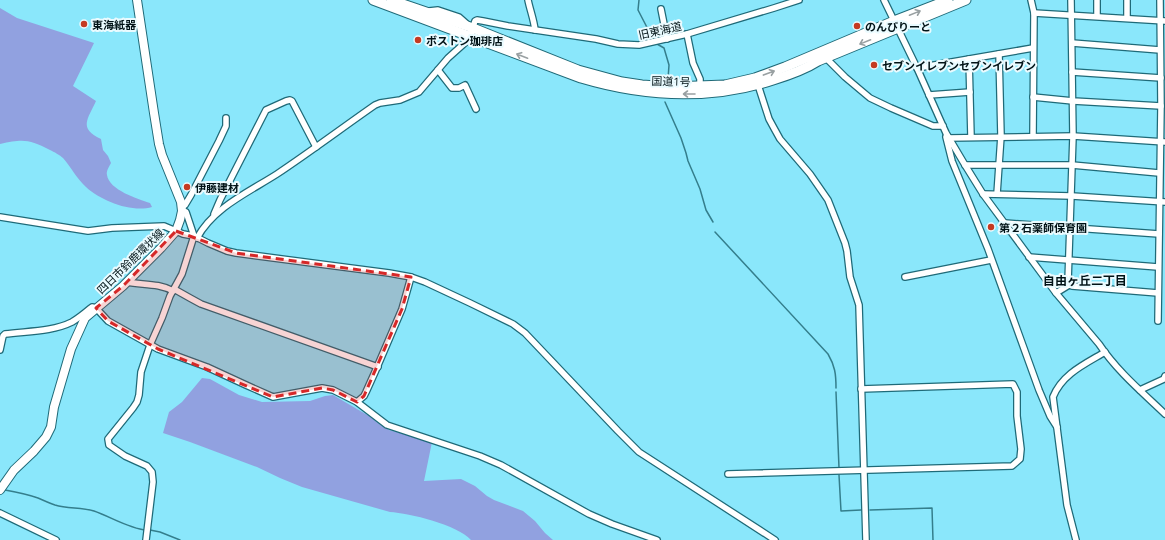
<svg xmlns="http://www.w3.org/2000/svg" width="1165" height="540" viewBox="0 0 1165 540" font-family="'Open Sans','Noto Sans JP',sans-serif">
<rect width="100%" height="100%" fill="#8ae7fb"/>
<!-- green -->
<g fill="#91a1e0">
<path d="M0 8 17 18 94 43 73 86 96 101C88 119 78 128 101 139L103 150 108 156 111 163C109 167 106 171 107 175 109 190 138 199 150 203L152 207C132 213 101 201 86 187 77 179 71 167 63 158 60 155 54 152 50 150 29 139 23 139 0 144Z"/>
<path d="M202 378 210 379 239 395 262 402 310 401 325 396 333 395 369 416 382 426 389 430 432 442 424 481 461 479 475 486 487 496 494 500 523 511 535 521 545 533 553 540H471C458 525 409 513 390 512L302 487 280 478 257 467 190 442 163 433 169 412 182 402Z"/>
</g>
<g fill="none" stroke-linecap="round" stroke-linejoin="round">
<!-- stream -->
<g stroke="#347e8c" stroke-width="1.5">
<polyline points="639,0 638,10 653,39"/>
<polyline points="657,44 664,48 669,65 668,79"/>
<polyline points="665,102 681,138 686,153 688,161 700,189 706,210 713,222"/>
<path d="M715 232 828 354C835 366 836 374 836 388"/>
<polyline points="836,392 839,468"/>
<polyline points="839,475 841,511 861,510"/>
<path d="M5 490C16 492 27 494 38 498 43 500 49 503 55 505 68 509 81 507 94 511 109 516 130 529 146 530"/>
<polyline points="870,510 932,508 933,540"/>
<polyline points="150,530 160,532 180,540"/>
</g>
<!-- minor casing -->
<g stroke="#1f6a78" stroke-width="8">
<g id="minor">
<path d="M528 0C530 10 534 20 535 30"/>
<path d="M884 0 917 68 946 133 965 165 983 194 1056 293 1099 344C1117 371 1142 392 1165 414"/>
<polyline points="1031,0 1034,13 1033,136"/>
<polyline points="1071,0 1073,136 1068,282 1069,285 1072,286 1158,293"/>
<polyline points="1097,0 1097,16"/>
<polyline points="1127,0 1127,18"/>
<polyline points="661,9 667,39"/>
<polyline points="429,11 438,10 459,17 468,25"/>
<polyline points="1034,13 1165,21"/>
<polyline points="687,34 693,63 700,79 700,86"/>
<polyline points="1072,43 1160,50"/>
<polyline points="825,57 845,77 870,98 891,108 933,126 943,126"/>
<polyline points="969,59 971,137"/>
<polyline points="917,68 1033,48"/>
<polyline points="438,70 452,88 459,88 465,85 476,109"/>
<polyline points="1072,72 1161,78"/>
<polyline points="758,85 769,119 775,130 780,139 810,174 828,200 845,243 847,251 850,277 859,305 866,540"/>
<polyline points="929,95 970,92"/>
<polyline points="1033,97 1073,101 1161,106"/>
<polyline points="946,137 952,161 988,249 1039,390 1050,416 1057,427"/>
<polyline points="948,138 1073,136 1165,142"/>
<polyline points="965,165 1072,165 1159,173"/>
<polyline points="983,194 1072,196 1165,202"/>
<polyline points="997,194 1001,136 999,54"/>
<polyline points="182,207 185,205 191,195 219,141 226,126 226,118"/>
<polyline points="214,214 220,200 266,110 286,101 290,100 292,101 316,147"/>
<polyline points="0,217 88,231 112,228 164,226 183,234 194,236 208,243 227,251 236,253 389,273 411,277 425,282 470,303 513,324 525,333 618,431 639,452 775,540"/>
<polyline points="1005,223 1159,234"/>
<path d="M197 238C214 207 249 192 277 174 310 152 342 128 375 105L380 103 400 100 419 92 448 58 467 41 470 36 475 21 477 20 483 21 508 26 596 39 618 44 639 45 687 34 774 8 799 0"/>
<polyline points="1029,257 1158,267"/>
<polyline points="905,277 991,260"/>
<path d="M127 282C142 285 159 283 173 291"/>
<polyline points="174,289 190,298 201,304 378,367"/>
<polyline points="1056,293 1069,285"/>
<polyline points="1158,321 1161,106 1160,0"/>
<path d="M0 350 3 336 5 334C27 331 52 332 72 322 79 318 86 312 92 307L96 308 108 321 158 349 207 367 246 385 273 397 322 388 333 390 357 402 387 425 480 456 501 465 589 514 612 524 657 540"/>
<polyline points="1140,390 1164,379 1165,376"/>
<polyline points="357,402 364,396 366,392 375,372 402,309 411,277"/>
<polyline points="728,474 1012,466 1020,459 1021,449 1017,416 1017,392 1013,384 861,389"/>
<polyline points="0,513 56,540"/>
<polyline points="146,540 153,482 152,472 147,466 125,456 109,445 108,439 133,408 137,402 139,395 141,372 150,345 162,318 170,296 182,274 194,236 186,212 182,211"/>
<path d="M1076 540 1067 505 1053 397C1062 374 1085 364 1105 352"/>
</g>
</g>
<!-- primary casing -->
<g stroke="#1f6a78" stroke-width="10">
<polyline id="primary" points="0,490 14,470 34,451 46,437 51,427 54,407 71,349 85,318 123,286 161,248 176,231 180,220 182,211 181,202 162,155 159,144 154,113 137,0"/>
</g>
<!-- trunk casing -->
<g stroke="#1f6a78" stroke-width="11">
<g id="trunk">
<path d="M373 0 581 78C645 97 708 101 773 80 789 75 804 70 818 61L966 0"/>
<polyline points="391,0 473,28 578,70 622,82 642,85 671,87 725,85 755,78 785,67 894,21 948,0"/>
</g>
</g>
<!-- minor -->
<use href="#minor" stroke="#fff" stroke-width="5.5"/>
<!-- primary -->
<use href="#primary" stroke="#fff" stroke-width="8"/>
<!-- trunk -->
<use href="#trunk" stroke="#fff" stroke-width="9"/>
</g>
<!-- one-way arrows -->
<defs><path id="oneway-shaft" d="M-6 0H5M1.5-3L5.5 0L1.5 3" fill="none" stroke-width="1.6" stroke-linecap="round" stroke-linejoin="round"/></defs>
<g stroke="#99a0a2">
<use href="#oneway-shaft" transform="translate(915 13) rotate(-22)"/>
<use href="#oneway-shaft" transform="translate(865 42) rotate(158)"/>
<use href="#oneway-shaft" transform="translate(522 56) rotate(-159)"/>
<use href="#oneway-shaft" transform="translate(769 73) rotate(-20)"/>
<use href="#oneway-shaft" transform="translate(689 94) rotate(180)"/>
</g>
<!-- marked area -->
<path fill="#d62828" fill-opacity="0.2" stroke="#d62828" stroke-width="3" stroke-dasharray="8 5" stroke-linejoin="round" d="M176 231 236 253 411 277 402 309 364 396 357 402 333 390 322 388 273 397 158 349 108 321 96 308 123 286Z"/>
<!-- markers -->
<g fill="#c53a21" stroke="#eafbff" stroke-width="1.5">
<circle cx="84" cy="24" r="4"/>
<circle cx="857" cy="26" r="4"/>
<circle cx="418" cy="40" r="4"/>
<circle cx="874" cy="65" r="4"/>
<circle cx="187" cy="187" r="4"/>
<circle cx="991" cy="227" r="4"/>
</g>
<g text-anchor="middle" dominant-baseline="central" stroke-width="4" stroke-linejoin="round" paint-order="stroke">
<!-- poi labels -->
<g font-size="11" font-weight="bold" fill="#011216" stroke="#eafbff" text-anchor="start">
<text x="92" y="24">東海紙器</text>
<text x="865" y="26">のんびりーと</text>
<text x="426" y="40">ボストン珈琲店</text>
<text x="882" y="65">セブンイレブンセブンイレブン</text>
<text x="195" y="187">伊藤建材</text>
<text x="999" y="227">第２石薬師保育園</text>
</g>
<!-- street labels -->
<g font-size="11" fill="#011216" stroke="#eafbff">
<text transform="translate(660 30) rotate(-13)">旧東海道</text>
<text transform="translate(671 81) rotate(2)">国道1号</text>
<text transform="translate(130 261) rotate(-44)">四日市鈴鹿環状線</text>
</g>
<!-- neighbourhood labels -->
<g font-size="12" font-weight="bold" fill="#011216" stroke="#eafbff">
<text x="1085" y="280">自由ヶ丘二丁目</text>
</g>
</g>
</svg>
